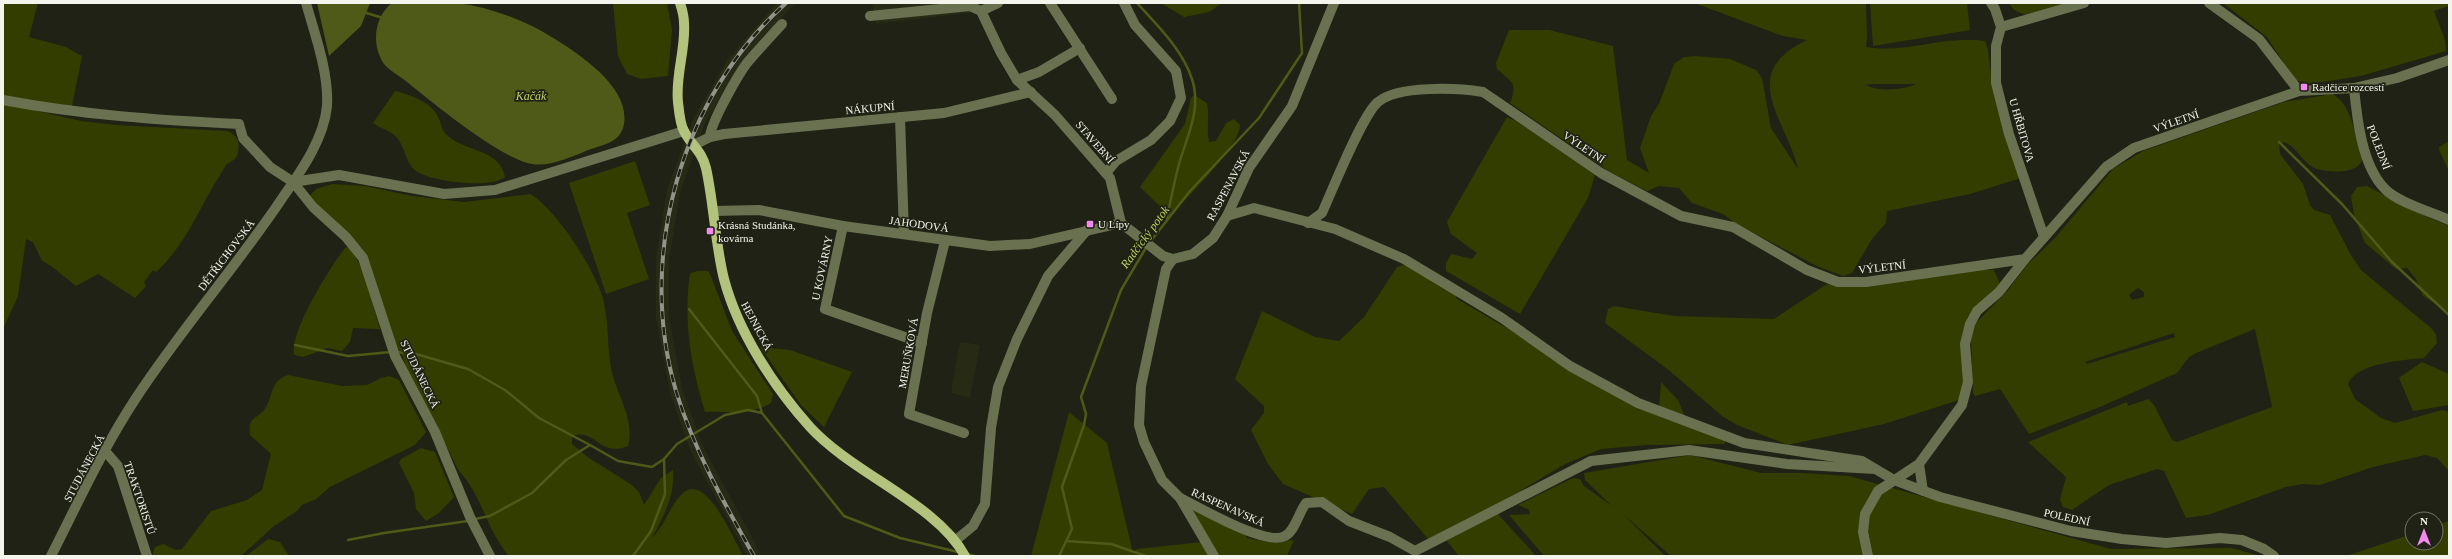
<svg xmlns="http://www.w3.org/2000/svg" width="2452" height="559" viewBox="0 0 2452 559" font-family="'Times New Roman',serif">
<rect width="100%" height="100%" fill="#1f2214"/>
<!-- built -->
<g fill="#272b16">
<polygon points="777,3 796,3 763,36 739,67 705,123 680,193 669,259 669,317 682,388 702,444 762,556 747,556 690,450 670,392 656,318 656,258 667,189 694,117 728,59"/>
<polygon points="872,3 972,3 975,12 876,24"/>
<polygon points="961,342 980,345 970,398 951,393 959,346"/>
</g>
<!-- green -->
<g fill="#343d00" fill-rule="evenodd">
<polygon points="3,3 38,3 29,37 66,47 82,56 71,111 3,96"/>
<polygon points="613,3 667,3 672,30 668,76 641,79 627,74 618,56"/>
<polygon points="1161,3 1222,3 1209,12 1184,17"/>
<path d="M1688 3H1866L1867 38 1866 47C1905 54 1945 35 1985 41L1988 50 1992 84 2021 178 1970 194 1887 211 1886 223 1872 239 1852 273 1843 276 1819 267 1738 225 1723 214 1692 203 1679 188 1659 186 1647 191 1610 172 1510 103C1518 81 1512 83 1497 69L1496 63 1509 30H1549L1613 46 1627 160 1649 173 1640 148 1651 116 1659 104 1674 64 1684 57 1696 56 1730 59 1756 70 1762 78 1771 128 1798 169C1786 118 1736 74 1807 40L1783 36 1697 4ZM1873 84H1916C1903 90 1879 92 1866 85Z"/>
<polygon points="1870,3 1967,3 1970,30 1873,46"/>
<polygon points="2009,3 2074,3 2025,15 2014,10"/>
<polygon points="2223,3 2449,3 2449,6 2434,11 2445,40 2446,51 2361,76 2309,84 2295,80 2267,37"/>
<path d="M395 91C408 94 431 102 437 115 442 123 440 130 448 136 466 152 500 149 505 177 490 189 432 182 416 171 406 164 405 148 398 139 392 131 381 129 373 123Z"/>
<path d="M2332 94C2352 103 2356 139 2362 159 2359 175 2327 173 2314 168 2302 162 2296 145 2283 142L2279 144 2280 154 2303 184 2310 205 2314 210 2330 215 2351 255 2361 270 2431 328 2436 334 2437 343 2424 358C2404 360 2356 363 2348 384L2355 399 2381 418 2395 423 2442 410 2449 412V471L2437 458 2425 455 2373 467 2320 485 2303 484 2286 487 2208 515 2186 518 2164 471 2157 469 2109 485 2072 510 2063 507 2060 500 2066 477 2028 442 2127 402 2128 406 2148 399 2154 405 2172 440 2177 442 2272 407 2255 329 2196 353 2189 357 2177 373 2100 407 2029 434 2000 389 1975 396 1973 393 1971 338 1975 324 2008 290 2028 264 2055 238 2113 169 2143 151 2284 102ZM2138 288 2144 292V297L2132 300 2129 295ZM2174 333 2175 337 2087 364 2085 362Z"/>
<path d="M1194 95 1207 103C1210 118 1206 129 1209 142L1216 141 1226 123 1234 119 1240 125C1239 148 1186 198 1170 216L1140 187 1185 124 1191 98Z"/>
<path d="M3 103 81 121 117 125 227 131C237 135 240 141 238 152 237 160 231 161 226 165 224 168 222 172 220 175 199 208 186 245 156 272L153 270 144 282 146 286 135 298 98 274 76 286 51 266 42 261 33 242 26 239 18 296 3 329Z"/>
<polygon points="1507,117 1516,121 1595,175 1588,198 1520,314 1446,271 1446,263 1451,254 1472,259 1477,253 1451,234 1447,222"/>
<polygon points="2449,141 2449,171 2439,150 2439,147"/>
<polygon points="635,161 650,205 627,213 649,279 606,294 569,183"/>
<path d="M332 184 365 186 412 196 464 202 530 194C555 207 599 275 604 303 609 326 607 350 612 373 618 396 635 421 628 446 599 458 596 428 572 436V444L589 458 632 485 639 492 644 505 661 478 673 470C675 495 664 516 652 538 666 524 671 503 683 493 706 472 734 540 743 556H509C487 531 482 495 459 471L406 368 403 357 393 342 363 249 330 220 310 196 316 189Z"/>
<polygon points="2367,186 2414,211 2449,226 2449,312 2423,296 2416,279 2407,268 2396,269 2365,243 2354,215 2351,196 2357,187"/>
<path d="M346 247 351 248 364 273 380 329 353 328 350 342 342 351 328 348 303 357 294 355C289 333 331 265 346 247Z"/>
<polygon points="1404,265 1436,272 1447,279 1457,299 1505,327 1535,340 1582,369 1659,409 1661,382 1678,400 1685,417 1727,439 1724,444 1646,445 1601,449 1565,464 1503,501 1428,539 1384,487 1369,489 1352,514 1283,484 1268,464 1251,430 1264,413 1264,406 1235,379 1262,311 1315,337 1339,341 1364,317 1397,267"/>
<polygon points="1979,270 1994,270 2000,284 1968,317 1963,332 1964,382 1959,400 1884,424 1788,445 1737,425 1722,416 1670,371 1605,323 1608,309 1614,306 1674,316 1774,319 1827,284 1877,285"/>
<path d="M698 271H708L710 274 732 331 773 394 771 403C749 416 729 411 705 412 691 366 683 321 690 273Z"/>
<polygon points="760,347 790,350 852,372 824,427 801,405"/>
<polygon points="2422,362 2449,374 2449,405 2413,411 2399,378"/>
<path d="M288 375 342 386 367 385 381 378 389 376 399 380 426 432 415 445 330 487 316 499 302 505 297 511 274 526 241 556H152L155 547 163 544 176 550 182 549 211 511 247 500 262 490 271 454 250 435C248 416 255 421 264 410 274 397 269 381 288 375Z"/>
<polygon points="1069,412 1107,443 1133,553 1137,549 1202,542 1210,556 1031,556"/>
<polygon points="421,448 435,452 454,497 439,513 426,521 416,509 414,493 399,463 401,459"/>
<polygon points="1690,455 1761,473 1801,473 1849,476 2111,549 2232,548 2260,556 1671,556 1624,515 1665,556 1544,556 1509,515 1530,514 1528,509 1518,505 1573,478 1580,479 1584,486 1612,506 1585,480 1584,473"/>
<polygon points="1197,509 1245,533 1247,538 1268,542 1294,540 1287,556 1215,556 1193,512"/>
<polygon points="1497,513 1536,556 1459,556 1446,540"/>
<polygon points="2449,521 2449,556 2346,556 2412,534 2412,543 2436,543 2436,525"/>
<polygon points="268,539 280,542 289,556 246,556"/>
</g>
<!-- water -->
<g fill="#4f5a18">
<polygon points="317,3 370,3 361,26 329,56"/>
<path d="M392 3C413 3 436 1 457 3 490 7 527 21 555 39 582 56 630 88 624 124 623 130 620 136 614 140 607 145 596 147 588 150 572 157 549 167 532 164 501 159 433 103 407 82 400 76 390 71 384 64 371 45 374 17 392 3Z"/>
</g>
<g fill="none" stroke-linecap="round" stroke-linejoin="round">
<!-- stream -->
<g stroke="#4f5a18" stroke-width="2.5">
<path d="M1137 3C1157 25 1182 49 1192 79 1202 109 1187 136 1179 164 1174 182 1171 200 1167 218"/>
<polyline points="363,12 383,18"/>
<polyline points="2279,142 2342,204 2392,262 2449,315"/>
<polyline points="1150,242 1190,191 1259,118 1302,53 1299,3"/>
<polyline points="689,309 757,396 762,413 844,516 900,538 958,552"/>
<polyline points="295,345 348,356 391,352"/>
<polyline points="396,352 416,354 468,369 505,390 539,418 590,445"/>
<polyline points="475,519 490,516 532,493 566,460 590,445 618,461 652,467 664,459 677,444 725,415 748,410 762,413"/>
<polyline points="348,540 384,533 468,521"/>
<polyline points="1066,541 1111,544 1146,556"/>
<polyline points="967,554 975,556"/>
<polyline points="633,556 651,531 665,494 664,459"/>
<polyline points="1059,556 1072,529 1062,487 1084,425 1086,414 1081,397 1121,290 1147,246"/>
</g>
<!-- minor -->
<g stroke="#697150" stroke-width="10">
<polyline points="1050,3 1112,99"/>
<polyline points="1991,3 1995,9 2001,27"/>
<polyline points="2209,3 2259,39 2299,91"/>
<polyline points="981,11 998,3"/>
<polyline points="870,16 970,6 981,11 1001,53 1017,80 1055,115 1110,178 1121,223 1163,256 1173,259"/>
<polyline points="1017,80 1039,72 1080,48"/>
<path d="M2354 88C2357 119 2362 166 2385 189 2397 202 2432 212 2449 220"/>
<path d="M3 100C83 115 157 120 239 124L243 138 270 167 293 182 313 207 346 237 363 258 395 356 435 432 470 517 490 556"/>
<polyline points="900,117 904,234"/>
<path d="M710 137C710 124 738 75 747 63 758 50 770 37 782 24"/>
<polyline points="696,144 710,137 724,134 944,113 1031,92"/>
<polyline points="1106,173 1116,161 1151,140 1170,121 1181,98 1176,71 1135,25 1124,3"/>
<polyline points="293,182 339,175 444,194 495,190 684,131"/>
<polyline points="713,211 759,210 843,226 990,246 1030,244 1121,223"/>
<polyline points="1227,216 1254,208 1335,229 1404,259 1502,318 1570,366 1638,403 1744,443 1862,461 1894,480 1940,497 2071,531 2122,539 2166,543 2220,538 2242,540 2264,549 2274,556"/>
<path d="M1308 223 1322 213C1332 191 1362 115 1378 102 1398 85 1458 88 1483 92L1601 173 1681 216 1733 227 1807 270 1838 282H1866L2025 259 2106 167 2134 148 2299 91 2354 88 2397 78 2449 60"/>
<polyline points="843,226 825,309 922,343"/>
<polyline points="2044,237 2009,134 1996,83 1996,46 2001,27 2084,3"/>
<polyline points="945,241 927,313 909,414 964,433"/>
<polyline points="105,451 118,466 147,556"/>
<polyline points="1919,464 1923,491"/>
<path d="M1180 498C1199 507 1266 547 1285 536 1295 531 1299 512 1306 503L1322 502 1349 521 1390 537 1415 551 1591 461 1689 450 1787 464 1875 469"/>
<polyline points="956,540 973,526 985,504 991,428 998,387 1017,339 1048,276 1087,230"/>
<path d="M51 556C78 503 103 448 136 398 181 329 237 266 283 197 301 171 324 139 327 106 329 73 315 35 306 3"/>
<polyline points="1214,556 1180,498 1162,480 1144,442 1139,425 1141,386 1166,269 1173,259 1193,254 1213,238 1227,216 1249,168 1292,106 1334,3"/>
<polyline points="1868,556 1863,532 1865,514 1878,491 1919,464 1962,405 1968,382 1965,344 1970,324 1977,311 1999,292 2025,259"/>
</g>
<!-- major -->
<path stroke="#b3c27c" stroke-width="10" d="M680 3C682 9 684 16 684 23 686 49 675 76 678 102 679 111 680 124 684 131 691 145 702 151 706 168 714 204 715 243 724 279 738 332 774 387 810 427 853 474 937 504 965 556"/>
<!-- rail casing -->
<g stroke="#929489" stroke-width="4">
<path id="rail" d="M754 556C724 503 694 450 676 391 636 256 681 97 786 3"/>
</g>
<!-- rail -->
<use href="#rail" stroke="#1f2214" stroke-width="2.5" stroke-dasharray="8" stroke-linecap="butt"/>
</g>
<!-- markers -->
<g fill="#f489f0" stroke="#1f2214" stroke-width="1.5">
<rect x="2300" y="83" width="8" height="8" rx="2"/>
<rect x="1086" y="220" width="8" height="8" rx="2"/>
<rect x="706" y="227" width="8" height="8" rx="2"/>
</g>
<g text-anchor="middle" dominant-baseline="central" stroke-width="3.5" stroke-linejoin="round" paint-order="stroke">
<!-- poi labels -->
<g font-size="11" fill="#f3f5ec" stroke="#1f2214" text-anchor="start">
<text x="2312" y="87">Radčice rozcestí</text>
<text x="1098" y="224">U Lípy</text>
<text x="718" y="225">Krásná Studánka,<tspan x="718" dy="13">kovárna</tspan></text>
</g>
<!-- street labels -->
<g font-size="11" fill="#f3f5ec" stroke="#1f2214">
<text transform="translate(870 108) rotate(-5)">NÁKUPNÍ</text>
<text transform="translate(2176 121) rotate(-19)">VÝLETNÍ</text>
<text transform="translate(2022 130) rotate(74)">U HŘBITOVA</text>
<text transform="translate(1095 142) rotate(49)">STAVEBNÍ</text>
<text transform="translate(1584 147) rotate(34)">VÝLETNÍ</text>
<text transform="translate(2379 147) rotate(69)">POLEDNÍ</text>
<text transform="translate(1228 185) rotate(-62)">RASPENAVSKÁ</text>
<text transform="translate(919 224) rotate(8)">JAHODOVÁ</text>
<text transform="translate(226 255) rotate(-53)">DĚTŘICHOVSKÁ</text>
<text transform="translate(1882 267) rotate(-6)">VÝLETNÍ</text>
<text transform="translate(822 268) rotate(-78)">U KOVÁRNY</text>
<text transform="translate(757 326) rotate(62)">HEJNICKÁ</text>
<text transform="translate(908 353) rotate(-80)">MERUŇKOVÁ</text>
<text transform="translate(420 374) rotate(64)">STUDÁNECKÁ</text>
<text transform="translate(84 468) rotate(-62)">STUDÁNECKÁ</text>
<text transform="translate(140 498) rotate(71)">TRAKTORISTŮ</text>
<text transform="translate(1228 507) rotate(24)">RASPENAVSKÁ</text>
<text transform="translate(2067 517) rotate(12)">POLEDNÍ</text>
</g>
<!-- water labels -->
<g font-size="12" font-style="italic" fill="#bdd261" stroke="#1f2214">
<text x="531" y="96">Kačák</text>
<text transform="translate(1145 237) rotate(-54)">Radčický potok</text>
</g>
</g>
<!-- border -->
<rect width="2452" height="559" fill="none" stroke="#f3f5ec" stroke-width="8"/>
<!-- north arrow -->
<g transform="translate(2424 531)"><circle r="19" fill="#1f2214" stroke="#74766a"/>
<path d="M0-3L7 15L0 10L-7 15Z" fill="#f489f0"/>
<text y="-6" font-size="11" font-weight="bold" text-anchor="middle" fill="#f3f5ec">N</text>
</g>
</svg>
